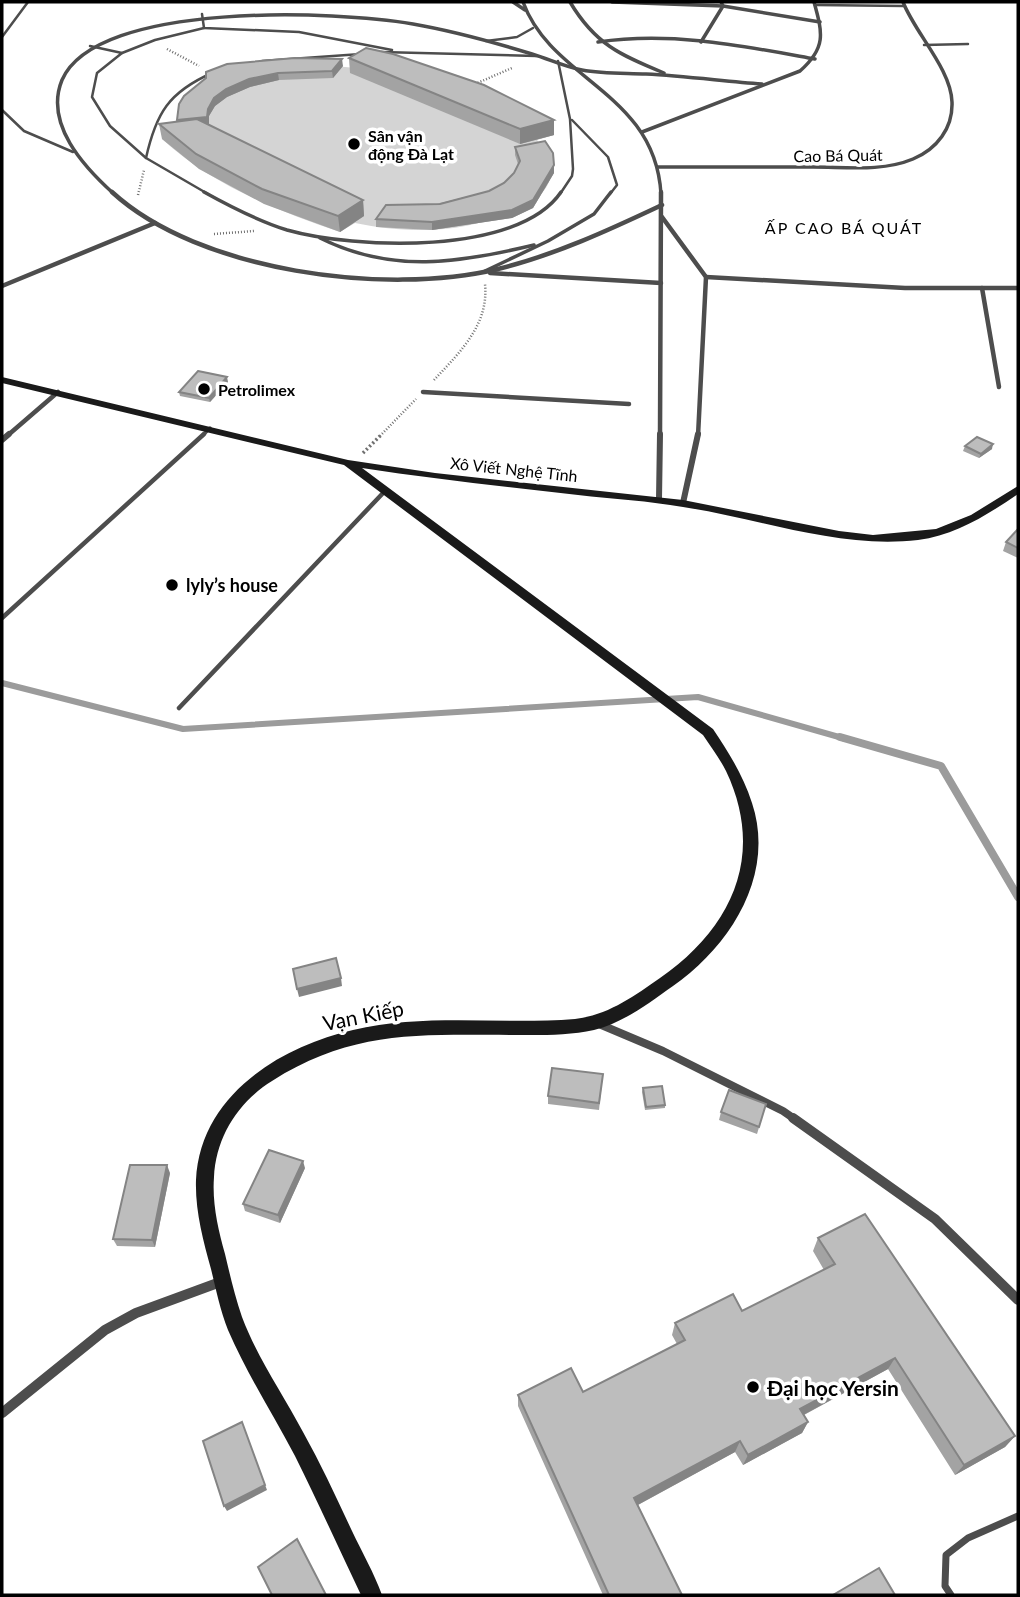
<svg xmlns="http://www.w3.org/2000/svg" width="1020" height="1597" viewBox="0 0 1020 1597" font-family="Lato,sans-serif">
<rect width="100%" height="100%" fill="#fff"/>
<!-- green -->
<path fill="#d4d4d4" d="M323 65 356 68 554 135 537 140C549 153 558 164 549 182 543 196 531 202 517 209 468 234 409 234 355 223L340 232C276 210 212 185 162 139L183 136 185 104Z"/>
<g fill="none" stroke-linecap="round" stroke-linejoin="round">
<!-- stream-far1 -->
<polyline stroke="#9b9b9b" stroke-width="6" points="2,683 183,729 698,697 846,739"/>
<!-- stream -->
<polyline stroke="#9b9b9b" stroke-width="8" points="840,737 941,766 1018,897"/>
<!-- path-far1 -->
<g stroke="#6f6f6f" stroke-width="2.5" stroke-dasharray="1 2" stroke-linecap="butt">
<polyline points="167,49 199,66"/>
<polyline points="475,84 512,68"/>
<polyline points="138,195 144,170"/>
<polyline points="214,234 254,231"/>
<path d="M434 380C460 352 489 325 485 284"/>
<polyline points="380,436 416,399"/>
</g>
<!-- path -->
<polyline stroke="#6f6f6f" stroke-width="3.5" stroke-dasharray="2 2.5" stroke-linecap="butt" points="363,453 382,434"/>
<!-- lane-far3 -->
<g stroke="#4d4d4d" stroke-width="2.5">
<polyline points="815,5 904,6"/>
<polyline points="202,14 204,28 299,32 392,50"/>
<polyline points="2,37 28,2"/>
<polyline points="486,41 517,37 533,28"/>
<polyline points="924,45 968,44"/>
<polyline points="90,46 122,53 97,73 92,97 110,126 146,158"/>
<polyline points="381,52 536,56"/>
<polyline points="122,53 155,40 204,28"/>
<polyline points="262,61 361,54"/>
<polyline points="558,61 570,119 573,169 572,176 560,194"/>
<polyline points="2,110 24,131 73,152"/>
<polyline points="572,120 608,157 617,185 610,194"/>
<path d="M208 194 146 158C156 113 169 92 212 73"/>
</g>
<!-- lane-far2 -->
<g stroke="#4d4d4d" stroke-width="3.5">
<path d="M204 192C231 207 258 221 287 230 354 249 518 256 561 192"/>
<path d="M320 238C392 274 459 263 534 245"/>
<polyline points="485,271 548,241 594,214 611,192"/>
<polyline points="202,436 210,428"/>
</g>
<!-- lane-far1 -->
<g stroke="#4d4d4d" stroke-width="4.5">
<polyline points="2,618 204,434"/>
<polyline points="179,708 384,492"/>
</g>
<!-- lane -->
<polyline stroke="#4d4d4d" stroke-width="7" points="951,1595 945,1586 946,1555 968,1538 1018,1516"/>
<!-- street-far4 -->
<g stroke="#4d4d4d" stroke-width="3.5">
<polyline points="513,2 525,10"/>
<path d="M523 2C552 81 655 92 661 194"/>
<path d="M570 2C595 44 620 55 664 73"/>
<polyline points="612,2 723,6 820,22"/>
<path d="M598 42C671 31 743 46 815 59"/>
<polyline points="701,42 723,6 721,2"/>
<path d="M642 132 800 71C826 48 823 34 814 2"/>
<path d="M658 167C710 167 761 167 813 167 846 167 882 172 913 159 937 149 953 128 952 102 951 69 915 33 903 2"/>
<path d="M114 194C84 167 44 124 62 80 97 0 339 11 413 24 453 31 493 42 532 54 549 59 565 67 582 70 603 74 624 73 646 74 684 76 723 81 762 84"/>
</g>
<!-- street-far3 -->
<g stroke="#4d4d4d" stroke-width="4.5">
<path d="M112 192C199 272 386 296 498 269 555 255 609 230 662 205"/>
<polyline points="662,217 706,277 698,436"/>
<polyline points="490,273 661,283"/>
<polyline points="706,277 905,288 1018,288"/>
<polyline points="2,286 155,223"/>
<polyline points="982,288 999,387"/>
<polyline points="423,392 629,404"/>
<polyline points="7,436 58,392"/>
<polyline points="660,436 661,192"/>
</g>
<!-- street-far2 -->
<g stroke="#4d4d4d" stroke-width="6">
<polyline points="2,440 9,434"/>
<polyline points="659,499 660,434"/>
<polyline points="683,503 698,434"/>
</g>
<!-- street-far1 -->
<polyline stroke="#4d4d4d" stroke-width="8" points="599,1024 663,1051 783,1111 796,1120"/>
<!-- street -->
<g stroke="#4d4d4d" stroke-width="10">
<polyline points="793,1118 935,1219 1018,1300"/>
<polyline points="2,1413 105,1330 136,1313 223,1281"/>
</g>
<!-- secondary -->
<path fill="#1a1a1a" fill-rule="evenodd" d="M2 377 348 460 435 473 683 500 839 531 873 535 936 529 971 515 1018 486V494C987 515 956 535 918 540 838 549 762 519 683 507 649 501 613 499 578 495 506 487 434 479 362 468L713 729C729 753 743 775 752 803 776 875 730 946 673 986 649 1003 623 1023 594 1030 567 1036 537 1035 510 1035 418 1035 353 1030 272 1081 238 1102 216 1137 214 1177 212 1203 218 1229 225 1254 230 1275 235 1297 242 1317 257 1357 283 1394 303 1432 321 1464 336 1497 352 1531 362 1552 374 1573 382 1595H361C339 1549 318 1502 295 1456 273 1414 247 1374 228 1330 220 1310 216 1289 211 1269 203 1240 195 1210 196 1180 200 1096 279 1047 353 1030 425 1013 501 1025 575 1019 608 1015 633 997 660 978 732 928 766 855 726 771 720 759 711 747 703 735L344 465 2 383Z"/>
</g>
<!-- wall -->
<g fill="#a3a3a3">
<polygon points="349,58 554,120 554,135 520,144 350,73"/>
<polygon points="343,66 333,78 279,80 250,87 227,97 215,106 209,116 209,125 207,125 363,200 364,216 340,232 264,204 199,169 162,139 159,124 178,122 206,78"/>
<polygon points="515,147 554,165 554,173 533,208 512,218 432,230 376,227 376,219 489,191 504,183 514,173 518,164 515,155"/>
<polygon points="228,382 210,402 180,396 179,392"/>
<polygon points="965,446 992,449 979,458 963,451"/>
<polygon points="1018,529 1018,558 1003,551 1006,542"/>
<polygon points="603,1074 599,1110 548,1104 548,1096"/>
<polygon points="643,1088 665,1105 665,1108 645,1110 642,1092"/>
<polygon points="766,1104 757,1134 719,1120 721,1112"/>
<polygon points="305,1168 280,1223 245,1211 243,1204"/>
<polygon points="170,1173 155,1247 117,1246 113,1239"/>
<polygon points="818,1238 1015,1436 1005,1447 955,1475 888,1369 804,1415 808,1422 802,1433 743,1465 735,1452 638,1505 682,1595 603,1595 518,1406 518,1395 583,1392 677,1344 672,1335 675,1323 742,1311 824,1270 813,1251"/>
</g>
<!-- shaded-wall -->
<g fill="#848484">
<polygon points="342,59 343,66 333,78 332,71"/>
<polygon points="278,73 279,80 250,87 227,97 215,106 209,116 209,125 179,128 177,120 208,109 214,98 226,89 249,79"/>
<polygon points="554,120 554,135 520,144 520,129"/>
<polygon points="554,165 554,173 533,208 512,218 432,230 432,222"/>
<polygon points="363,200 364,216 340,232 338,216"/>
<polygon points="227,377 228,382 210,402 209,398"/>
<polygon points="993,444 992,449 979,458 981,454"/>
<polygon points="341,978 342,986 299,997 297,989"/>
<polygon points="303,1161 305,1168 280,1223 278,1215"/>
<polygon points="167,1165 170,1173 155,1247 152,1240"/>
<polygon points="895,1358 888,1369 794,1420 800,1409"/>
<polygon points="242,1422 267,1490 227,1511 224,1506"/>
<polygon points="808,1422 802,1433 743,1465 748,1455"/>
<polygon points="1015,1436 1005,1447 955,1475 964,1465"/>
<polygon points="740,1441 735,1452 632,1508 634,1498"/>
</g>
<!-- building -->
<g fill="#bdbdbd" stroke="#848484" stroke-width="2">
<polygon points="366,48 393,54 484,85 554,120 520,129 349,58"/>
<polygon points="295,58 342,59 332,71 278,73 249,79 226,89 214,98 208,109 207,117 177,120 179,104 184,96 206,78 206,72 227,64"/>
<polygon points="197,119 363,200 338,216 262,189 196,154 159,124"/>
<polygon points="545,141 553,153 554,165 533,200 512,210 432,222 376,219 386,205 440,204 489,191 504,183 514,173 520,161 515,147"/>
<polygon points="198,371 227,377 209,398 179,392"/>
<polygon points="977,437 993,444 981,454 965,446"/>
<polygon points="1018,529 1018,548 1006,542"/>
<polygon points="336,958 341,978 297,989 293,969"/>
<polygon points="552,1068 603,1074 599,1103 548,1096"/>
<polygon points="662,1086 665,1105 646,1107 643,1088"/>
<polygon points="729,1090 766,1104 759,1127 721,1112"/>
<polygon points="269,1150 303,1161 278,1215 243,1204"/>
<polygon points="130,1165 167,1165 152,1240 113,1239"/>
<polygon points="865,1214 1015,1436 964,1465 895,1358 800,1409 808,1422 748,1455 740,1441 634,1498 682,1595 609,1595 518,1395 571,1368 583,1392 685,1340 675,1323 733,1294 742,1311 835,1264 818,1238"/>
<polygon points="242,1422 265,1485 224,1506 203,1441"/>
<polygon points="297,1539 326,1595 272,1595 258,1567"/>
<polygon points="879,1568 895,1595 833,1595"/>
</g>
<!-- markers -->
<g fill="#000" stroke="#fff" stroke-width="2.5">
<circle cx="354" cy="144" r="7"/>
<circle cx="204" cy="389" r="7"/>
<circle cx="172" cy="585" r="7"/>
<circle cx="753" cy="1387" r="7"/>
</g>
<g text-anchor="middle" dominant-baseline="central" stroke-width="7" stroke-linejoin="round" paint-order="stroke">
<!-- far-poi labels -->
<g font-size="16" font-weight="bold" fill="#000" stroke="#fff" text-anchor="start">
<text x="368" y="135">Sân vận<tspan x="368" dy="18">động Đà Lạt</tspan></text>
<text x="218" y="389">Petrolimex</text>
</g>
<!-- far-street labels -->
<g font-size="16" fill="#000" stroke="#fff">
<text transform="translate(838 155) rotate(-1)">Cao Bá Quát</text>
<text transform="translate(514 469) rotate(6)">Xô Viết Nghệ Tĩnh</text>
</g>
<!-- far-neighbourhood labels -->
<g font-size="16" letter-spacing="2" fill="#000" stroke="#fff">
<text x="844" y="227">ẤP CAO BÁ QUÁT</text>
</g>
<!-- poi labels -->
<g font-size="18" font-weight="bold" fill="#000" stroke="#fff" text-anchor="start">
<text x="186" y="585">lyly’s house</text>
</g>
<!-- near-street labels -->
<g font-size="21" fill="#000" stroke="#fff">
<text transform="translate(363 1015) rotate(-11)">Vạn Kiếp</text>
</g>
<!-- near-poi labels -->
<g font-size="21" font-weight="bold" fill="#000" stroke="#fff" text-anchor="start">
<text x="767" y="1387">Đại học Yersin</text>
</g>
</g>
<!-- border -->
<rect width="1020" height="1597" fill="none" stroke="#000000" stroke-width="7"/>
</svg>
